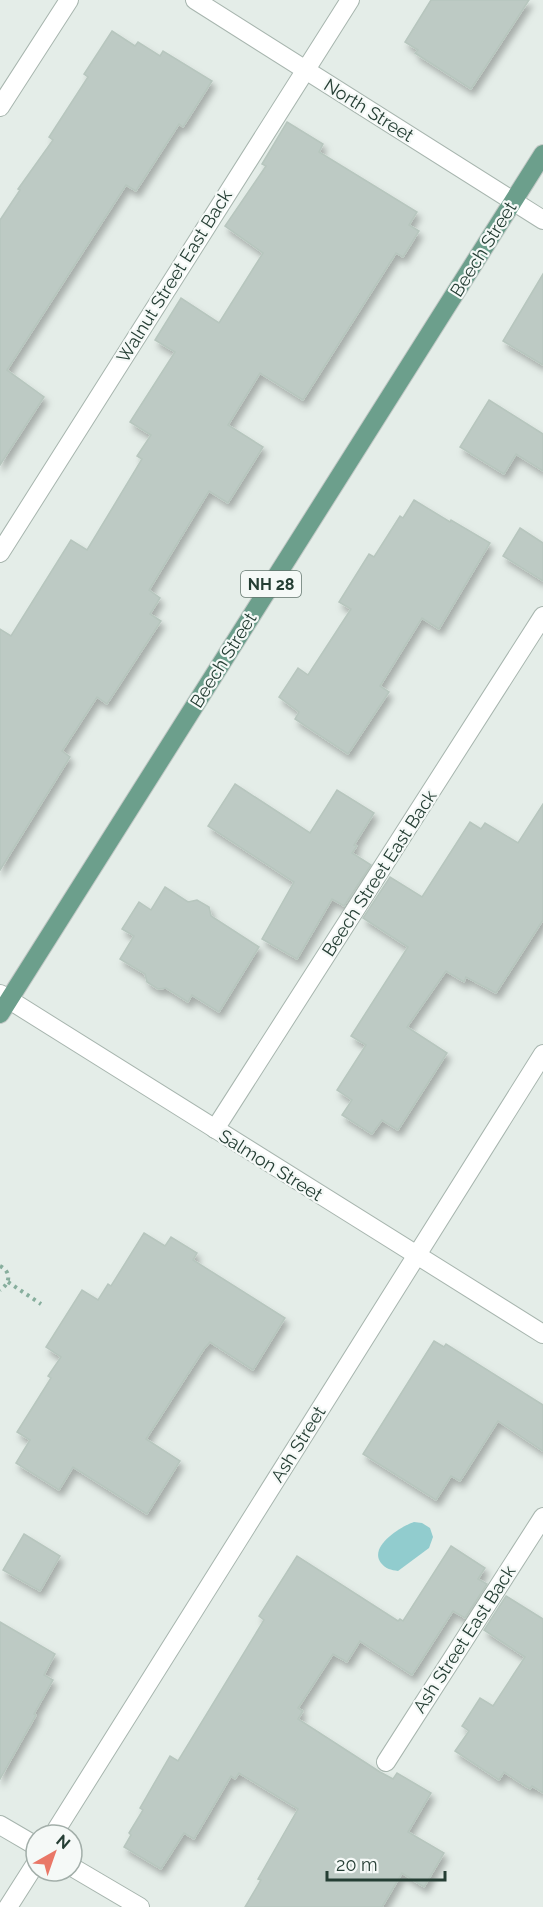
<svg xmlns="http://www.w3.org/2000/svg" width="543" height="1907" viewBox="0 0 543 1907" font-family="Raleway,sans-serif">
<defs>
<filter id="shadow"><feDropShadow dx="3.5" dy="6" stdDeviation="3" flood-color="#0004"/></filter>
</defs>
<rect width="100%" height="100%" fill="#e4ede8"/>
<!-- water -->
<path fill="#91ccce" d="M414 1522 422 1523 430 1528 433 1537 429 1548 398 1571C391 1570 386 1569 381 1563 368 1546 402 1526 414 1522Z"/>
<!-- building -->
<g fill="#bdcac4" stroke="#b7c6be" stroke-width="1.5" filter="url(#shadow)">
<polygon points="431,0 529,0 471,89 415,53 418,50 405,42"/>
<polygon points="112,31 135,46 138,42 160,56 163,51 212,81 183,127 179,124 136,191 126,185 7,370 44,397 0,465 0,220 20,190 18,189 53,140 49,137 88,77 84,74"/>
<polygon points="287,122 323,144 319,152 417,212 409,225 419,231 403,257 396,253 303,400 260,373 228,425 263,447 228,503 209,491 149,590 160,598 150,614 161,621 107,704 97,697 62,751 70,757 0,870 0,629 11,636 71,540 87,550 142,459 137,456 151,435 130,422 175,352 155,340 181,298 219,323 263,253 225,226 266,166 262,164"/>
<polygon points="543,274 543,365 503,341"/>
<polygon points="489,400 543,434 543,471 516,454 504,474 460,447"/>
<polygon points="414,500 450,522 451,520 490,543 439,629 422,618 380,686 389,692 348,754 295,719 299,712 279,697 298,668 308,675 351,609 339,602 369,554 374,557 400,516 403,518"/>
<polygon points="520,528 543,543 543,581 503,556"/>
<polygon points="235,784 310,833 337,790 374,813 354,845 357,846 352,853 371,865 344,906 332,899 297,959 262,939 294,882 208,826"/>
<polygon points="543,804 543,920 496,993 466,977 464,982 446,971 407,1027 447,1053 398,1130 382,1120 372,1134 342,1115 352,1100 337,1090 366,1045 351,1036 408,947 363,918 390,877 422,897 470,822 481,829 485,823 518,843"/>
<polygon points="165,887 188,902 197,900 209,907 211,916 259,947 219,1012 192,995 188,1002 166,988 158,989 147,982 145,974 120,959 134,936 122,929 139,902 151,910"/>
<polygon points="144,1233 165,1246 171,1237 197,1253 193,1260 285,1318 253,1370 210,1342 204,1349 146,1439 180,1461 147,1514 73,1467 59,1490 16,1463 30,1440 17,1432 51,1378 48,1376 61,1357 46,1347 82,1290 98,1300 108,1284 111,1286"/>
<polygon points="434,1341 444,1347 446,1344 543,1405 543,1451 498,1421 460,1481 451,1476 436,1500 363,1454"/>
<polygon points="24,1534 60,1556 40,1591 3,1570"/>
<polygon points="451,1546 485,1568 478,1579 487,1584 465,1618 453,1611 412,1675 360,1641 347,1662 333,1654 298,1708 303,1711 298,1719 380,1772 393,1779 397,1773 431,1793 408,1832 444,1853 424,1887 402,1873 382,1907 245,1907 261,1880 258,1879 298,1809 239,1773 235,1779 231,1776 194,1839 184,1833 161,1869 124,1847 131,1835 129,1833 143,1810 140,1808 170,1756 178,1761 264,1620 259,1616 297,1556 398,1621 400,1619 403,1621"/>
<polygon points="506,1596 543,1619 543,1793 532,1786 530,1789 504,1772 499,1780 455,1751 469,1731 462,1726 480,1698 493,1706 525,1657 484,1630"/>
<polygon points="0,1622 55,1654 44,1675 53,1680 34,1714 36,1715 0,1779"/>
</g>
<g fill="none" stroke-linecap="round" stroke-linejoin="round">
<!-- service casing -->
<g stroke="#a7b5ae" stroke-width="20">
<g id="service">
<polyline points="0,553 350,0"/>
<polyline points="215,1129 543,616"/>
<polyline points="386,1762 543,1517"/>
</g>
</g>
<!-- minor casing -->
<g stroke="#a7b5ae" stroke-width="20">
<g id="minor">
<polyline points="195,0 543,220"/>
<polyline points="0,107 69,0"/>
<polyline points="0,1825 36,1846"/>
<polyline points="53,1835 543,1054"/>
<polyline points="72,1867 140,1907"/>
<polyline points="8,1907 36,1863"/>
</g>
</g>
<!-- tertiary casing -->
<g stroke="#a7b5ae" stroke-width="20">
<polyline id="tertiary" points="0,994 543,1334"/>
</g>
<!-- primary casing -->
<g stroke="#c2c9c6" stroke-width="20">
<polyline id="primary" points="0,1014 543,154"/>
</g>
<!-- path -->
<g stroke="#87ae9d" stroke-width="4" stroke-dasharray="3 4.5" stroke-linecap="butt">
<path d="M0 1266C12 1272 10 1284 0 1290"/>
<polyline points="8,1282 41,1304"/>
</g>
<!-- service -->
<use href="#service" stroke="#fff" stroke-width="18"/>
<!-- minor -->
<use href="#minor" stroke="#fff" stroke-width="18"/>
<!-- tertiary -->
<use href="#tertiary" stroke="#fff" stroke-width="18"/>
<!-- primary -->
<use href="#primary" stroke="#6c9f8c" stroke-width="18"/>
</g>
<g text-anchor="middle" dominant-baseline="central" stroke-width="4.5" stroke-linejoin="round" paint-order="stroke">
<!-- shield labels -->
<rect fill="#f5f9f7" stroke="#63766e" stroke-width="1.5" x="241" y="571" width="60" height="26" rx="4.5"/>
<g font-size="16" font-weight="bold" fill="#253e34">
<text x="271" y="584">NH 28</text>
</g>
<!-- street labels -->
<g font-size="18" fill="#253e34" stroke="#f5f9f7">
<text transform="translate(369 110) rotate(32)">North Street</text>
<text transform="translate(483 249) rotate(-58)">Beech Street</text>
<text transform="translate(174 276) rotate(-58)">Walnut Street East Back</text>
<text transform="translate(223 660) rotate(-58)">Beech Street</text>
<text transform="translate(379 873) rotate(-57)">Beech Street East Back</text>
<text transform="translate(271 1165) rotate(32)">Salmon Street</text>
<text transform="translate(298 1444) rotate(-58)">Ash Street</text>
<text transform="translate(464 1639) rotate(-57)">Ash Street East Back</text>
</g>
</g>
<!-- north arrow -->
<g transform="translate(54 1853) rotate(40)"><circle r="28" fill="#f5f9f7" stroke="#a2aea9" stroke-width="1.5"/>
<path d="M0-4.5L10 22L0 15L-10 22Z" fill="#e97767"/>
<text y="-9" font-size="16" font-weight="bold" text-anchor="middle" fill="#253e34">N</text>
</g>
<!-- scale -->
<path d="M327 1871v9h118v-9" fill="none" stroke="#253e34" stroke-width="3"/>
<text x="336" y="1871" font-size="18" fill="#253e34" stroke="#f5f9f7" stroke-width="4.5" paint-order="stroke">20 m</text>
</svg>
